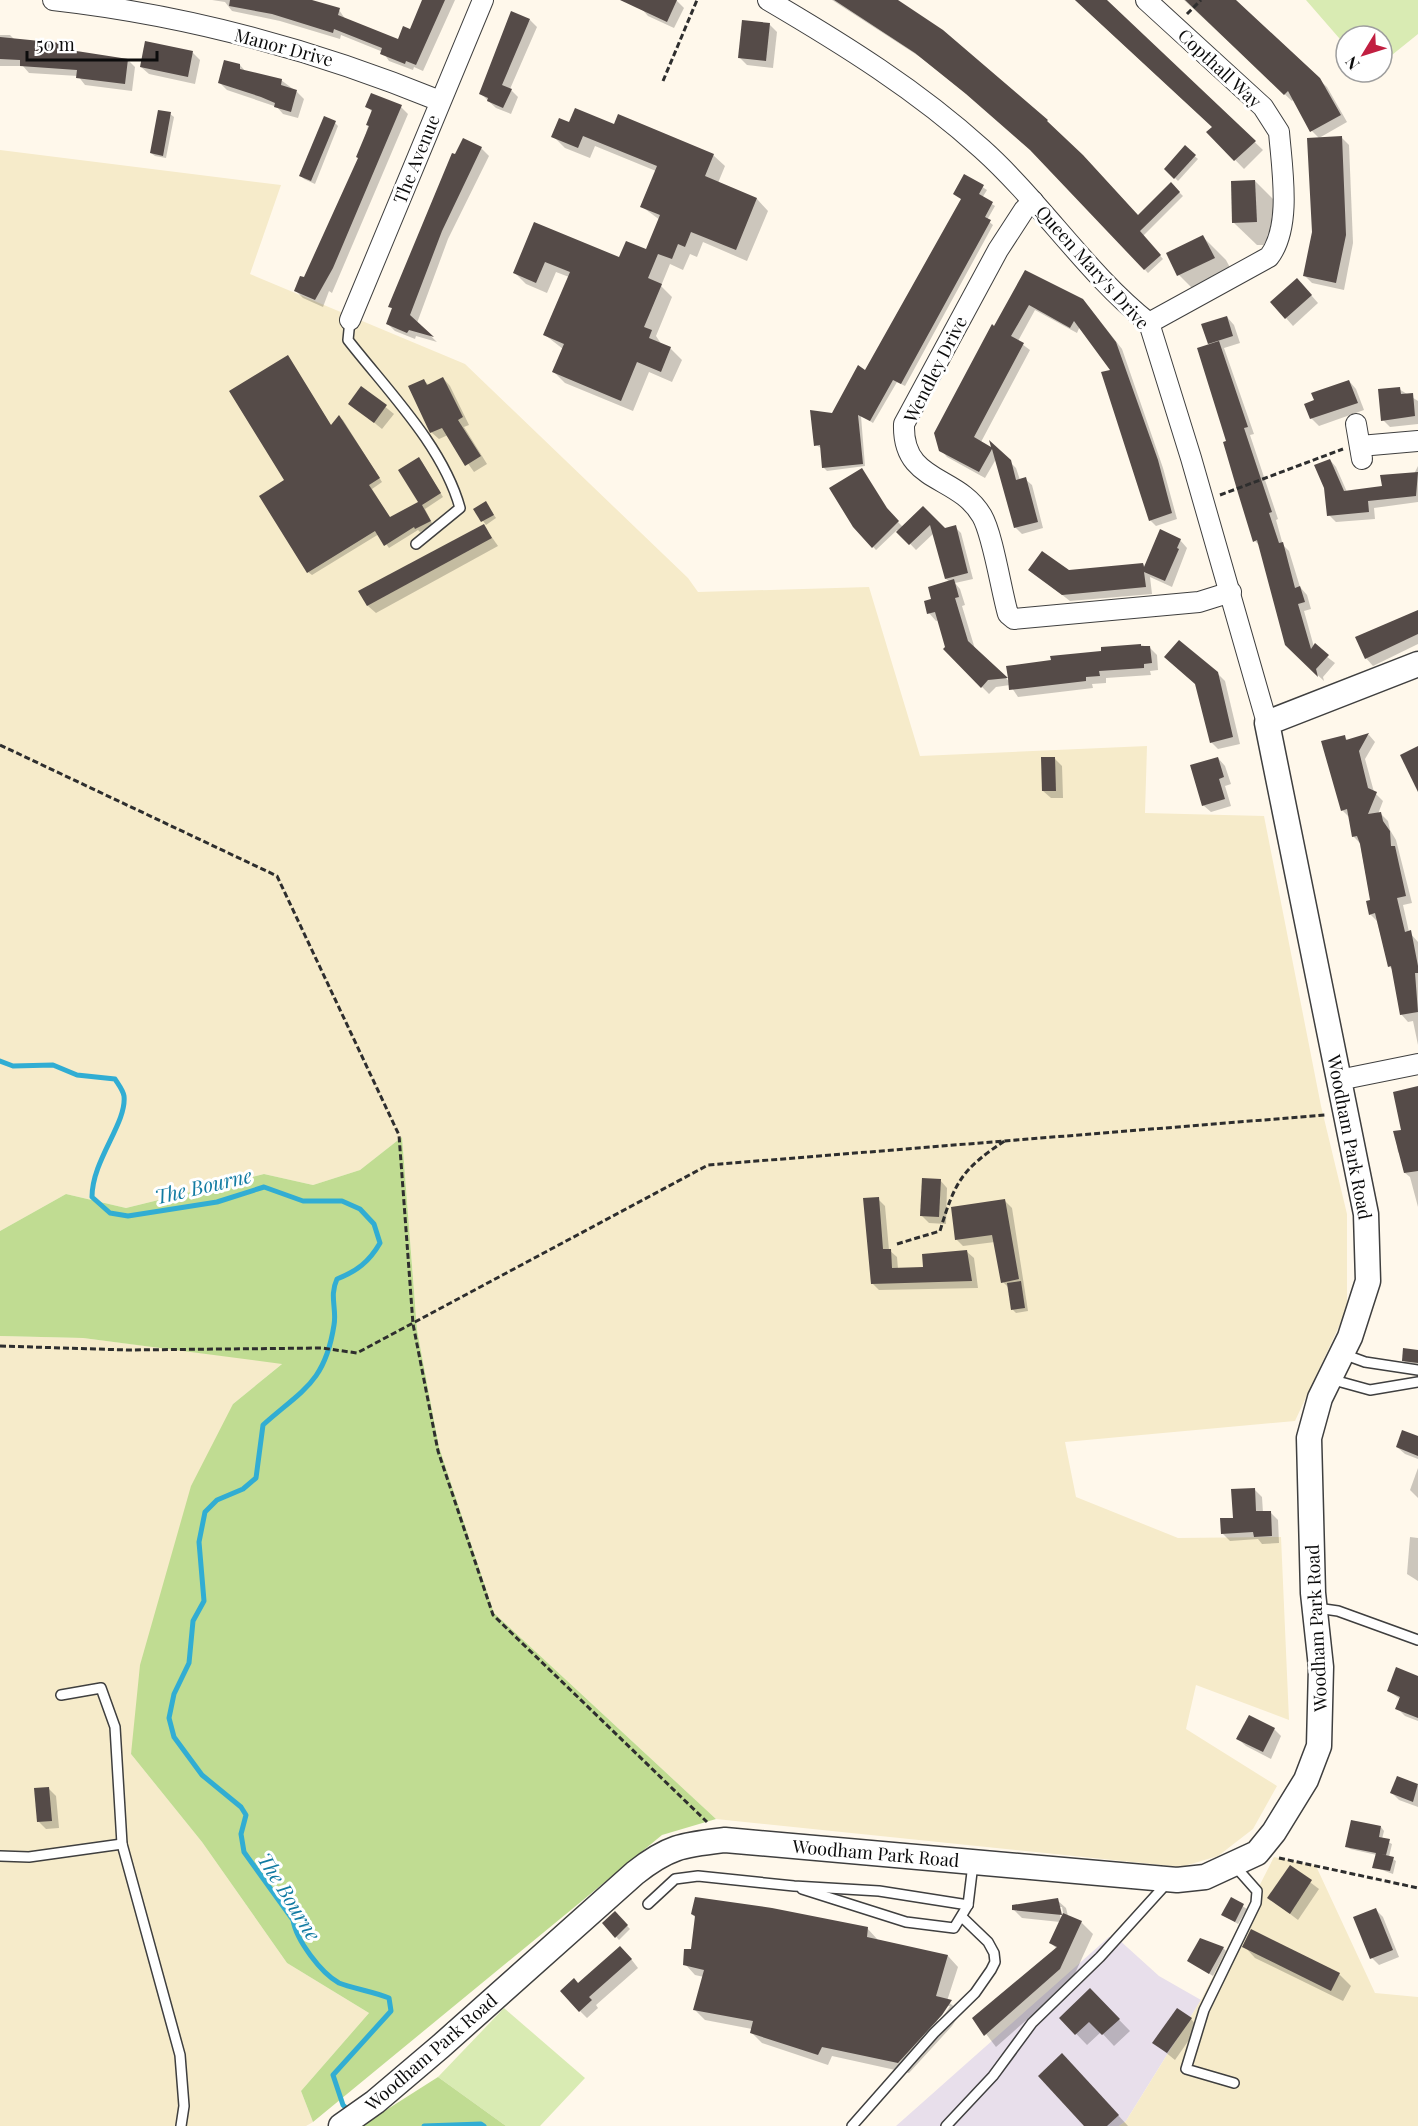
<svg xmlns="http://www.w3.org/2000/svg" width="1418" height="2126" viewBox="0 0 1418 2126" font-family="'Playfair Display',serif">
<rect width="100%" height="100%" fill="#fff8eb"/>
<!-- industrial -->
<polygon fill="#e8dfeb" points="1109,1937 1117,1938 1159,1976 1201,2000 1126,2121 1119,2126 896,2126"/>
<!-- farmland -->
<g fill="#f6ebca">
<polygon points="0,150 281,185 250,274 465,364 688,578 698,592 869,587 920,756 1147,746 1145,813 1264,816 1321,1106 1347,1214 1347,1309 1295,1421 1065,1442 1076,1497 1178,1538 1281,1537 1289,1720 1196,1685 1186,1729 1277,1786 1253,1829 1218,1856 1181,1867 716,1819 494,1613 439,1447 417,1330 402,1137 360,1170 313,1185 264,1174 126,1208 66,1194 0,1231"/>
<polygon points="0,1336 83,1338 283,1363 233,1404 131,1754 202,1842 287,1963 369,2013 301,2091 313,2122 306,2126 0,2126"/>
<polygon points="1274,1857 1316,1866 1375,1993 1418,1997 1418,2126 1119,2126 1126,2121 1201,2000"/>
</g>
<!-- green -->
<g fill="#d9ebb3">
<polygon points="1306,0 1418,0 1418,34 1382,63 1382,36 1346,36 1346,46"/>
<polygon points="504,2008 585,2078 540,2126 506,2126 438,2077"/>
</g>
<!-- forest -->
<g fill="#c0dc92">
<polygon points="402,1137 417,1330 439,1447 494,1613 716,1819 662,1835 313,2122 301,2091 369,2013 287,1963 202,1842 131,1754 140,1665 191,1486 233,1404 282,1364 83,1338 0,1336 0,1231 66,1194 126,1208 264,1174 313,1185 360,1170"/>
<polygon points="438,2077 506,2126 361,2126"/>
</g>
<!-- shadow -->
<g fill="#0003" fill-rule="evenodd">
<polygon points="212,0 303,0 339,10 346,20 398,41 411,31 424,0 455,0 423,71 414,67 413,70 389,61 383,52 341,35 340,39 280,21 232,11 225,2"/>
<polygon points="645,0 677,1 684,8 674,28 648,16 641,8"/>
<polygon points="832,0 895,0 1047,121 1138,217 1171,184 1183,196 1143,236 1163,259 1148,273 1034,152 972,98 920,57"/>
<polygon points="1075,0 1106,0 1263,150 1244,169 1208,132 1213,127"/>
<polygon points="1184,0 1234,0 1327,87 1347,122 1319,138 1312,131 1294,99 1292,101"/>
<polygon points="530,20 537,27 510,89 518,97 511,114 496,108 480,93"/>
<polygon points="769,24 777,32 773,68 747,65 740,58"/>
<polygon points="0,35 10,35 15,40 70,45 77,53 128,60 135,67 132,91 85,85 78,76 29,73 23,66 0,66"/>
<polygon points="193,53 200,60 195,84 149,74 141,67"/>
<polygon points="240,65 246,72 281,80 297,92 304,99 298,118 283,114 277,107 227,90 220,83"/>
<polygon points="367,106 401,107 408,114 332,293 329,291 323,307 303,298 296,291 305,279 359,158 372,112"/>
<polygon points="170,114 174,117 166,158 155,156 151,153"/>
<polygon points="335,123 338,126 315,184 304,179 301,176"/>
<polygon points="570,124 614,126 713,155 725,166 718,183 757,199 768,211 747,261 703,242 697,257 690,254 683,270 670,264 661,286 672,297 656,336 662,345 670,348 682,360 672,382 649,372 633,411 565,383 554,372 563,349 545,335 569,277 556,272 547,293 526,284 515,273 535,224 620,259 647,251 660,220 641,206 656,171 595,146 590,158 565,148 553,136"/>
<polygon points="1342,138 1349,145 1353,243 1344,290 1312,283 1305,276"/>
<polygon points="463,140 481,148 489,156 448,239 417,323 437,342 416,336 415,339 395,331 388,324 393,309 390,307"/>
<polygon points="1185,148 1198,159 1178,181 1166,169"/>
<polygon points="965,176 987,190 982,198 995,206 987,220 993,225 905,386 897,382 873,423 861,416 865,466 827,471 823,467 821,448 816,445 833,414 866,372 963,199"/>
<polygon points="1255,181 1278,204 1279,245 1257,245 1233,222"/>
<polygon points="1203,237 1226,260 1237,281 1202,298 1179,275"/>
<polygon points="1025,272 1089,307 1122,349 1163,468 1177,519 1156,526 1150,520 1112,370 1080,326 1077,333 1035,310 1018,341 1030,350 981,442 994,450 992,445 1016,468 1020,480 1025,479 1032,485 1043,528 1022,534 1015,527 996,459 985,478 947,457 941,450 995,328"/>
<polygon points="1304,287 1318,303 1293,326 1286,318"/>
<polygon points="1227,317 1234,325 1240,343 1224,348 1254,434 1250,435 1278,519 1276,520 1283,545 1289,551 1300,587 1307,595 1311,609 1304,611 1314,647 1335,663 1323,677 1324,681 1286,645 1261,547 1255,541 1209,343"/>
<polygon points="288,357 332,427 339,417 343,420 382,482 372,489 390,518 420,503 422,462 443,497 425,509 433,525 420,532 418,530 389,548 379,534 312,575 308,572 286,481"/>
<polygon points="443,378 450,386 469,425 464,427 487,464 474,472 448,435 439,439 431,432 424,381 429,385"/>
<polygon points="1349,381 1356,389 1364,410 1319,426 1311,418"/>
<polygon points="362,388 394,414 382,429 350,403"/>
<polygon points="1399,389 1418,401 1418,424 1390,427 1383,420"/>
<polygon points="1330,460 1336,467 1347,492 1383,488 1414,474 1418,466 1418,502 1374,508 1375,519 1336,522 1329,515 1325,487"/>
<polygon points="486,503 496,518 486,525 475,510"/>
<polygon points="923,508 945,530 955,527 961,533 973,579 955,583 960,589 965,605 962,606 975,649 1010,682 1103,652 1140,645 1149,647 1157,655 1158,670 1150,671 1151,675 1106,678 1106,683 1092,684 1093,688 1018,697 1010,685 996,687 989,694 945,649 947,647 939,620 936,621 929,613 933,600 950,582 946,579 934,533 916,550 897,530 876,550 854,526 890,514 903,527"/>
<polygon points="484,526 498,546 376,613 368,606 361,592"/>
<polygon points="1180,540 1187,548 1172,587 1150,577 1152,594 1070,601 1030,570 1069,572 1143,564 1145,567"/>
<polygon points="1418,612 1418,644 1373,666 1366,658"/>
<polygon points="1217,673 1225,681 1240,744 1218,749 1211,742"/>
<polygon points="1369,735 1375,742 1365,759 1374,792 1383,801 1378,814 1381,814 1388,821 1390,830 1396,840 1412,903 1403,905 1409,932 1418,942 1418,1045 1413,1021 1408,1022 1401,1014 1393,970 1389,966 1377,921 1370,914 1371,902 1360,843 1353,836 1350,818 1342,810 1344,736 1348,741"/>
<polygon points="1218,758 1225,766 1231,784 1225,786 1231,806 1211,812 1203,805"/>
<polygon points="1055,759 1062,766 1063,798 1051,798 1043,791"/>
<polygon points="1418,1090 1418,1207 1410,1177 1405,1173 1402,1155 1398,1152 1395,1132 1402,1131"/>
<polygon points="940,1180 947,1188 946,1224 929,1223 922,1216"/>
<polygon points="878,1199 885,1206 889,1250 897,1257 898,1269 924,1268 966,1251 974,1258 978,1288 879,1290 872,1283"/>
<polygon points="1005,1201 1012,1208 1028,1311 1016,1313 1013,1310 1010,1289 1003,1282 995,1242 963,1246 956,1239"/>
<polygon points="1418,1351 1418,1369 1411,1368 1403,1360"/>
<polygon points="1418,1438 1418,1459 1405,1454 1397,1447"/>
<polygon points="1418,1468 1418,1498 1410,1490"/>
<polygon points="1255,1490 1262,1497 1263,1513 1270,1512 1278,1520 1279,1543 1262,1544 1258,1539 1230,1541 1222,1533"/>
<polygon points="1410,1537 1418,1538 1418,1581 1407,1574"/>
<polygon points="1418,1678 1418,1721 1405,1716 1397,1708 1401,1700 1388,1690"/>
<polygon points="1274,1729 1281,1736 1271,1759 1246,1746 1238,1739"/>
<polygon points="1397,1778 1418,1786 1418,1807 1399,1800 1392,1793"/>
<polygon points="48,1788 56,1796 59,1828 46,1829 38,1821"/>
<polygon points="1381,1827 1384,1831 1382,1839 1392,1844 1389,1857 1396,1861 1393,1874 1374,1867 1377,1855 1350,1849 1347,1846"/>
<polygon points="1290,1867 1319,1889 1298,1920 1269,1898"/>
<polygon points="1231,1899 1247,1909 1238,1924 1223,1915"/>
<path d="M1057 1900 1066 1908 1068 1916 1081 1922 1093 1934 1072 1980 996 2047 974 2018 1057 1949 1051 1943 1060 1922 1022 1918 1014 1910ZM1058 1907H1062L1065 1922 1062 1923Z"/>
<polygon points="1375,1909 1383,1917 1399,1957 1379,1965 1372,1958"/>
<polygon points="615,1913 630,1929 619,1940 604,1923"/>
<path d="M692 1914 867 1928 878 1940 948 1956 958 1967 947 2001 961 2012 952 2026 909 2073 832 2056 828 2065 762 2043 751 2032 752 2029 705 2020 695 2010 704 1977 695 1975 685 1964 692 1950 696 1918ZM947 2006H950L940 2022 937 2021Z"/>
<polygon points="1244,1946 1339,1974 1351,1986 1343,2001 1255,1958"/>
<polygon points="1223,1948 1226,1951 1213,1976 1189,1961"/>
<polygon points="628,1955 638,1968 596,2005 598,2008 587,2018 580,2011 578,1985"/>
<polygon points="1090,1990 1130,2031 1114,2046 1101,2032 1087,2045 1061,2018"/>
<polygon points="1191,2019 1198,2027 1175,2060 1154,2043"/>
<polygon points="1074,2067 1128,2126 1086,2126"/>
</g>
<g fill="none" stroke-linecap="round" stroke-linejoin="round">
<!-- stream -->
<g stroke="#31add3" stroke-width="5">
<path d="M0 1061 13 1066 53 1065 77 1075 115 1079C118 1084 123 1090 124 1096 127 1123 92 1160 92 1197L110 1213 128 1216 217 1202 264 1187 303 1201H342L360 1209 374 1224 380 1243C369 1262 357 1271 337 1279 329 1296 337 1309 334 1325 325 1383 302 1390 263 1425L256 1478 243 1489 217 1500 205 1512 199 1542 204 1601 193 1621 189 1663 174 1694 169 1718 174 1737 202 1775 241 1807 246 1815 241 1834 244 1852 293 1920C296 1940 321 1973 339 1983 351 1988 375 1992 389 1998L391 2011 333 2075 343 2105 350 2112"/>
<polyline points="424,2126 481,2124 484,2126"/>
</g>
</g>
<!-- building -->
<g fill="#554b48">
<polygon points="230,0 312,0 340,8 338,15 398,39 403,26 410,29 422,0 445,0 416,65 406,61 405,64 380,54 382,48 334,29 333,33 272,14 229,6"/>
<polygon points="620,0 677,0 667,22"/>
<polygon points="834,0 898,0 943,30 1048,120 1047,121 1083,155 1138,215 1171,182 1180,192 1140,231 1161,255 1144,270 1030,150 966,94 915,53"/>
<polygon points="1075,0 1107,0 1256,141 1234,161 1206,132 1212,127"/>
<polygon points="1185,0 1236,0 1320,78 1341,115 1310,132 1288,91 1284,95"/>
<polygon points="511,11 530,19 502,85 512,89 503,108 487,101 488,98 479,94"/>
<polygon points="742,20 770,23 766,61 738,58"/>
<polygon points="0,37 70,44 70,50 128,59 125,84 76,78 77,70 20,66 20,60 0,59"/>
<polygon points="145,41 193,51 188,77 140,67"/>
<polygon points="224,60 240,64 240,69 282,79 281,85 297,90 291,112 274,107 275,103 261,97 218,83"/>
<polygon points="371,93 402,105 333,268 315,300 294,291 300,276 304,277 358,158 356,157 369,126 366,125 372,110 365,107"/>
<polygon points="575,108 614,124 618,114 714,154 705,176 757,198 736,250 691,232 685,247 678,244 672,259 658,254 648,278 662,284 644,327 652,330 649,338 671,347 661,372 637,362 621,401 552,372 564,344 543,335 570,272 545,262 536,283 513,273 534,222 619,257 626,241 646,249 660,215 640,207 657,166 583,136 578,148 551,137 559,118 569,122"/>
<polygon points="158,110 171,112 163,156 150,153"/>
<polygon points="324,116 336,121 311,181 299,176"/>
<polygon points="1342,136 1346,235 1336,283 1303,276 1312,232 1307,138"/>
<polygon points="463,138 482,147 442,231 410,315 434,337 409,330 407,333 386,324 392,308 388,307 452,153 455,154"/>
<polygon points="1185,145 1196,155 1174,179 1164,169"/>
<polygon points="964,174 984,185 979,194 993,202 985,217 991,220 901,384 893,380 870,421 858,415 863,464 822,468 820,445 814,446 810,410 832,413 858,365 865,370 961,199 953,194"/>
<polygon points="1255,180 1257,222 1232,223 1231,181"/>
<polygon points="1203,235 1215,258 1177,276 1166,253"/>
<polygon points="1025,270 1083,299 1116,342 1158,460 1172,513 1149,521 1101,372 1110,370 1074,321 1070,328 1029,305 1011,336 1024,343 974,437 991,447 989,440 1011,460 1016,480 1026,477 1038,522 1014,528 992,449 979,472 939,451 934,433 992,324 994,326"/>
<polygon points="1297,278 1312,295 1285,319 1270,302"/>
<polygon points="1227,316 1233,336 1208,344 1201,324"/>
<polygon points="1219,341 1248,427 1244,428 1272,512 1269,513 1279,543 1283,542 1295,588 1300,586 1305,602 1298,604 1311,649 1315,643 1329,655 1316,669 1318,677 1285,645 1257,540 1253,542 1238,493 1223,442 1226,441 1197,348"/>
<polygon points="288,355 331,425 339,415 380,478 369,485 390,517 418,502 398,470 419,457 441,493 422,505 431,521 415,529 414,527 384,546 375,531 307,573 259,496 284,480 229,391"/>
<polygon points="443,377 463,417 458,420 481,456 465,466 442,428 430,433 408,386 424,379 427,385"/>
<polygon points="1349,380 1358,403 1310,419 1304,404 1314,400 1311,393"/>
<polygon points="361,386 387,405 374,423 348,404"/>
<polygon points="1400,387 1401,394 1413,393 1415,416 1381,421 1378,389"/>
<polygon points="1330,459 1344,491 1382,486 1380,475 1418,472 1416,496 1368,501 1369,512 1327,516 1324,488 1314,465"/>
<polygon points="862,468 887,508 899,521 872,548 853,527 829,488"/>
<polygon points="486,501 494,515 481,522 473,509"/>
<polygon points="923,506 945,528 956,525 968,573 945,579 930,525 909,545 896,532"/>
<polygon points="484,524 492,538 367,606 358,591"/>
<polygon points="1160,529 1181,539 1177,548 1179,549 1165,581 1144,572 1146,587 1062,595 1028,570 1042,551 1069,570 1143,563 1144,567"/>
<polygon points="954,579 959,597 955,598 968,641 1008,678 1006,666 1051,660 1050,656 1101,651 1101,647 1141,644 1141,646 1150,646 1152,663 1144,664 1144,668 1099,671 1100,676 1086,677 1086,681 1009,690 1008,678 988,680 981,688 943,649 945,647 935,612 927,614 924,601 931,599 928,587"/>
<polygon points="1418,610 1418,634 1365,659 1355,637"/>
<polygon points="1179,640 1218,672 1233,737 1210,743 1195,684 1164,657"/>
<polygon points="1369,733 1359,751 1368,788 1377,792 1368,814 1381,812 1383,821 1390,831 1391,846 1395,846 1406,896 1397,898 1405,932 1411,930 1418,966 1418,973 1415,973 1418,1012 1400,1015 1391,966 1388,967 1375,913 1369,915 1366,901 1370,900 1360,844 1357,836 1352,837 1347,809 1341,811 1321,741 1345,735 1346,740"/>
<polygon points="1418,746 1418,792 1400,755"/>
<polygon points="1041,757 1055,757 1056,791 1042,791"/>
<polygon points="1218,757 1224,777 1219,779 1225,799 1202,806 1190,765"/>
<polygon points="1418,1086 1418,1171 1404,1173 1393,1131 1401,1130 1393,1092"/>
<polygon points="922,1178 941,1179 939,1217 920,1216"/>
<polygon points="879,1197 883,1249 891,1249 892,1268 923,1267 922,1254 967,1250 972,1281 871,1284 863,1198"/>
<polygon points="1005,1199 1019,1279 1001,1283 992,1235 955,1240 951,1207"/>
<polygon points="1021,1281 1025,1308 1011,1310 1007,1283"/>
<polygon points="1403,1348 1418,1350 1418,1363 1402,1361"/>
<polygon points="1402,1430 1418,1436 1418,1456 1396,1447"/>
<polygon points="1255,1488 1256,1511 1271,1511 1272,1536 1254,1537 1253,1532 1221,1534 1220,1518 1233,1518 1231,1489"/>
<polygon points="1396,1667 1418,1676 1418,1718 1395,1709 1400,1697 1387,1691"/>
<polygon points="1249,1715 1275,1728 1263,1752 1236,1739"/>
<polygon points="1397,1776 1418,1784 1413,1802 1390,1793"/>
<polygon points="49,1787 52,1821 37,1822 34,1788"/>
<polygon points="1351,1820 1381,1826 1379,1837 1390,1839 1386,1855 1381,1854 1394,1857 1390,1871 1372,1868 1376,1853 1345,1847"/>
<polygon points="1290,1865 1312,1880 1290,1914 1267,1898"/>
<polygon points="695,1897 772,1908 868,1927 867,1937 948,1955 936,1996 952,2000 942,2015 898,2063 822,2047 818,2055 750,2033 753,2021 693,2010 704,1970 683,1965 684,1949 691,1949 695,1916 691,1914"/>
<polygon points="1231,1897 1244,1904 1235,1922 1221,1915"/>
<polygon points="1058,1898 1062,1915 1012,1910 1012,1905"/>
<polygon points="1376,1908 1393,1950 1370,1959 1353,1917"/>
<polygon points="615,1911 628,1925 615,1938 602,1923"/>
<polygon points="1063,1913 1082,1921 1060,1969 984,2036 972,2018 1057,1947 1049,1943"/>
<polygon points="1251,1929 1340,1973 1331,1991 1242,1947"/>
<polygon points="1200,1938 1224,1947 1209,1974 1187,1961"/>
<polygon points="620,1946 632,1959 589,1997 592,2000 579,2012 560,1991 574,1978 578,1983"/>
<polygon points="1090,1988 1120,2019 1102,2035 1089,2022 1075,2035 1059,2018"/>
<polygon points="1177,2008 1192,2018 1167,2053 1152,2043"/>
<polygon points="1062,2053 1119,2115 1107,2126 1084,2126 1038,2076"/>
</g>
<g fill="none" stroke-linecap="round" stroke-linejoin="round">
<!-- service casing -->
<g stroke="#3f3f3f" stroke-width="12">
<g id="service">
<path d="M350 320 348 340C387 390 443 446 460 508L416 544"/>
<polyline points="1343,1354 1365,1362 1418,1370"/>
<polyline points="1330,1379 1370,1390 1418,1382"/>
<polyline points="1317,1608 1338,1611 1418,1640"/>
<polyline points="61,1695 101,1688 115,1727 122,1844 180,2055 184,2106 181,2126"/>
<polyline points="0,1856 29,1857 122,1844"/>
<polyline points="1234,1865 1257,1891 1256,1903 1204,2010 1186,2069 1234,2083"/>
<polyline points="802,1889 906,1922 954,1928 968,1905 973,1864"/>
<polyline points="648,1904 675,1879 698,1876 794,1886 879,1891 968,1905"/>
<polyline points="852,2126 934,2033 975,1993 991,1970 995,1962 994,1953 988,1942 962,1917"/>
<polyline points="946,2126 993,2076 1032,2023 1100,1957 1168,1882"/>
</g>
</g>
<!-- minor casing -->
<g stroke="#3f3f3f" stroke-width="22">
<g id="minor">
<path d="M53 0C186 15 316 50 440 101"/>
<path d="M768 0C843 44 917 90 982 149 1041 202 1088 275 1149 323L1191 458 1267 723"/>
<path d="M1146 0 1263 107 1279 132C1282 169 1292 227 1269 257L1149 323"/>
<path d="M1033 201 1024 210 998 250 904 424C902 484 958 474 982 516 993 535 1001 590 1008 614L1014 619 1199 602 1231 592"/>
<polyline points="350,320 483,0"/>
<polyline points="1356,424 1362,459"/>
<polyline points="1360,446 1418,441"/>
<polyline points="1339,1080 1418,1064"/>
</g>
</g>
<!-- tertiary casing -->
<g stroke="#3f3f3f" stroke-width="27">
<path id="tertiary" d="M341 2126 375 2102 441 2046 635 1873C669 1846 683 1845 725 1840L1177 1880 1205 1877 1257 1853 1274 1832 1306 1780 1319 1746 1321 1667 1313 1593 1309 1438 1320 1398 1350 1337 1368 1281 1366 1214 1267 723 1418 664"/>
</g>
<!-- path -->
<g stroke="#2e2e2e" stroke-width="3" stroke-dasharray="6 3" stroke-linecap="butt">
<polyline points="1187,14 1201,0"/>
<polyline points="663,81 697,0"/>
<polyline points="1220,495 1343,449"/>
<polyline points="0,745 277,876 399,1135 413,1324 438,1451 493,1615 707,1822"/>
<path d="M897 1244 940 1231C955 1181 962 1169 1006 1140"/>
<polyline points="0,1346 127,1350 322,1348 357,1353 708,1165 1325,1115"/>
<polyline points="1279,1858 1418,1888"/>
</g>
<!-- service -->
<use href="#service" stroke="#fff" stroke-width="9"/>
<!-- minor -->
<use href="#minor" stroke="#fff" stroke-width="20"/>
<!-- tertiary -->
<use href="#tertiary" stroke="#fff" stroke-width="24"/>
</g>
<g text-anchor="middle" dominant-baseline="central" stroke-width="6" stroke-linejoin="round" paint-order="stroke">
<!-- street labels -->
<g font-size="18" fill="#0c0c0c" stroke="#fff">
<text transform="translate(284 47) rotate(15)">Manor Drive</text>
<text transform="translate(1220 68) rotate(43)">Copthall Way</text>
<text transform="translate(416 159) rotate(-68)">The Avenue</text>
<text transform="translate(1093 267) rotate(48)">Queen Mary's Drive</text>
<text transform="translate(935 369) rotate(-63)">Wendley Drive</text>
<text transform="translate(1350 1137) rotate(79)">Woodham Park Road</text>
<text transform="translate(1316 1628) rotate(-93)">Woodham Park Road</text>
<text transform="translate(876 1853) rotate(5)">Woodham Park Road</text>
<text transform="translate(431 2052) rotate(-41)">Woodham Park Road</text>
</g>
<!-- water labels -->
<g font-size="20" font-style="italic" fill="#117ba2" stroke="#fff">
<text transform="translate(203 1185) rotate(-13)">The Bourne</text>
<text transform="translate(290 1896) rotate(58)">The Bourne</text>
</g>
</g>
<!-- north arrow -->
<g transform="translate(1364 54) rotate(232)"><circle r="28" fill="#ffffff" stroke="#9e9e9e" stroke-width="1.5"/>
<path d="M0-4.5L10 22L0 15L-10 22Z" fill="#c11f41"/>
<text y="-9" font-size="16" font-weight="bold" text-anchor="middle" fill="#0c0c0c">N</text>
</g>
<!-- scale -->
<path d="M27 51v9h130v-9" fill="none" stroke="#0c0c0c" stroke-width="3"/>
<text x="36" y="51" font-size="18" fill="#0c0c0c" stroke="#ffffff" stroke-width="4.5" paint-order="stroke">50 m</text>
</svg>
